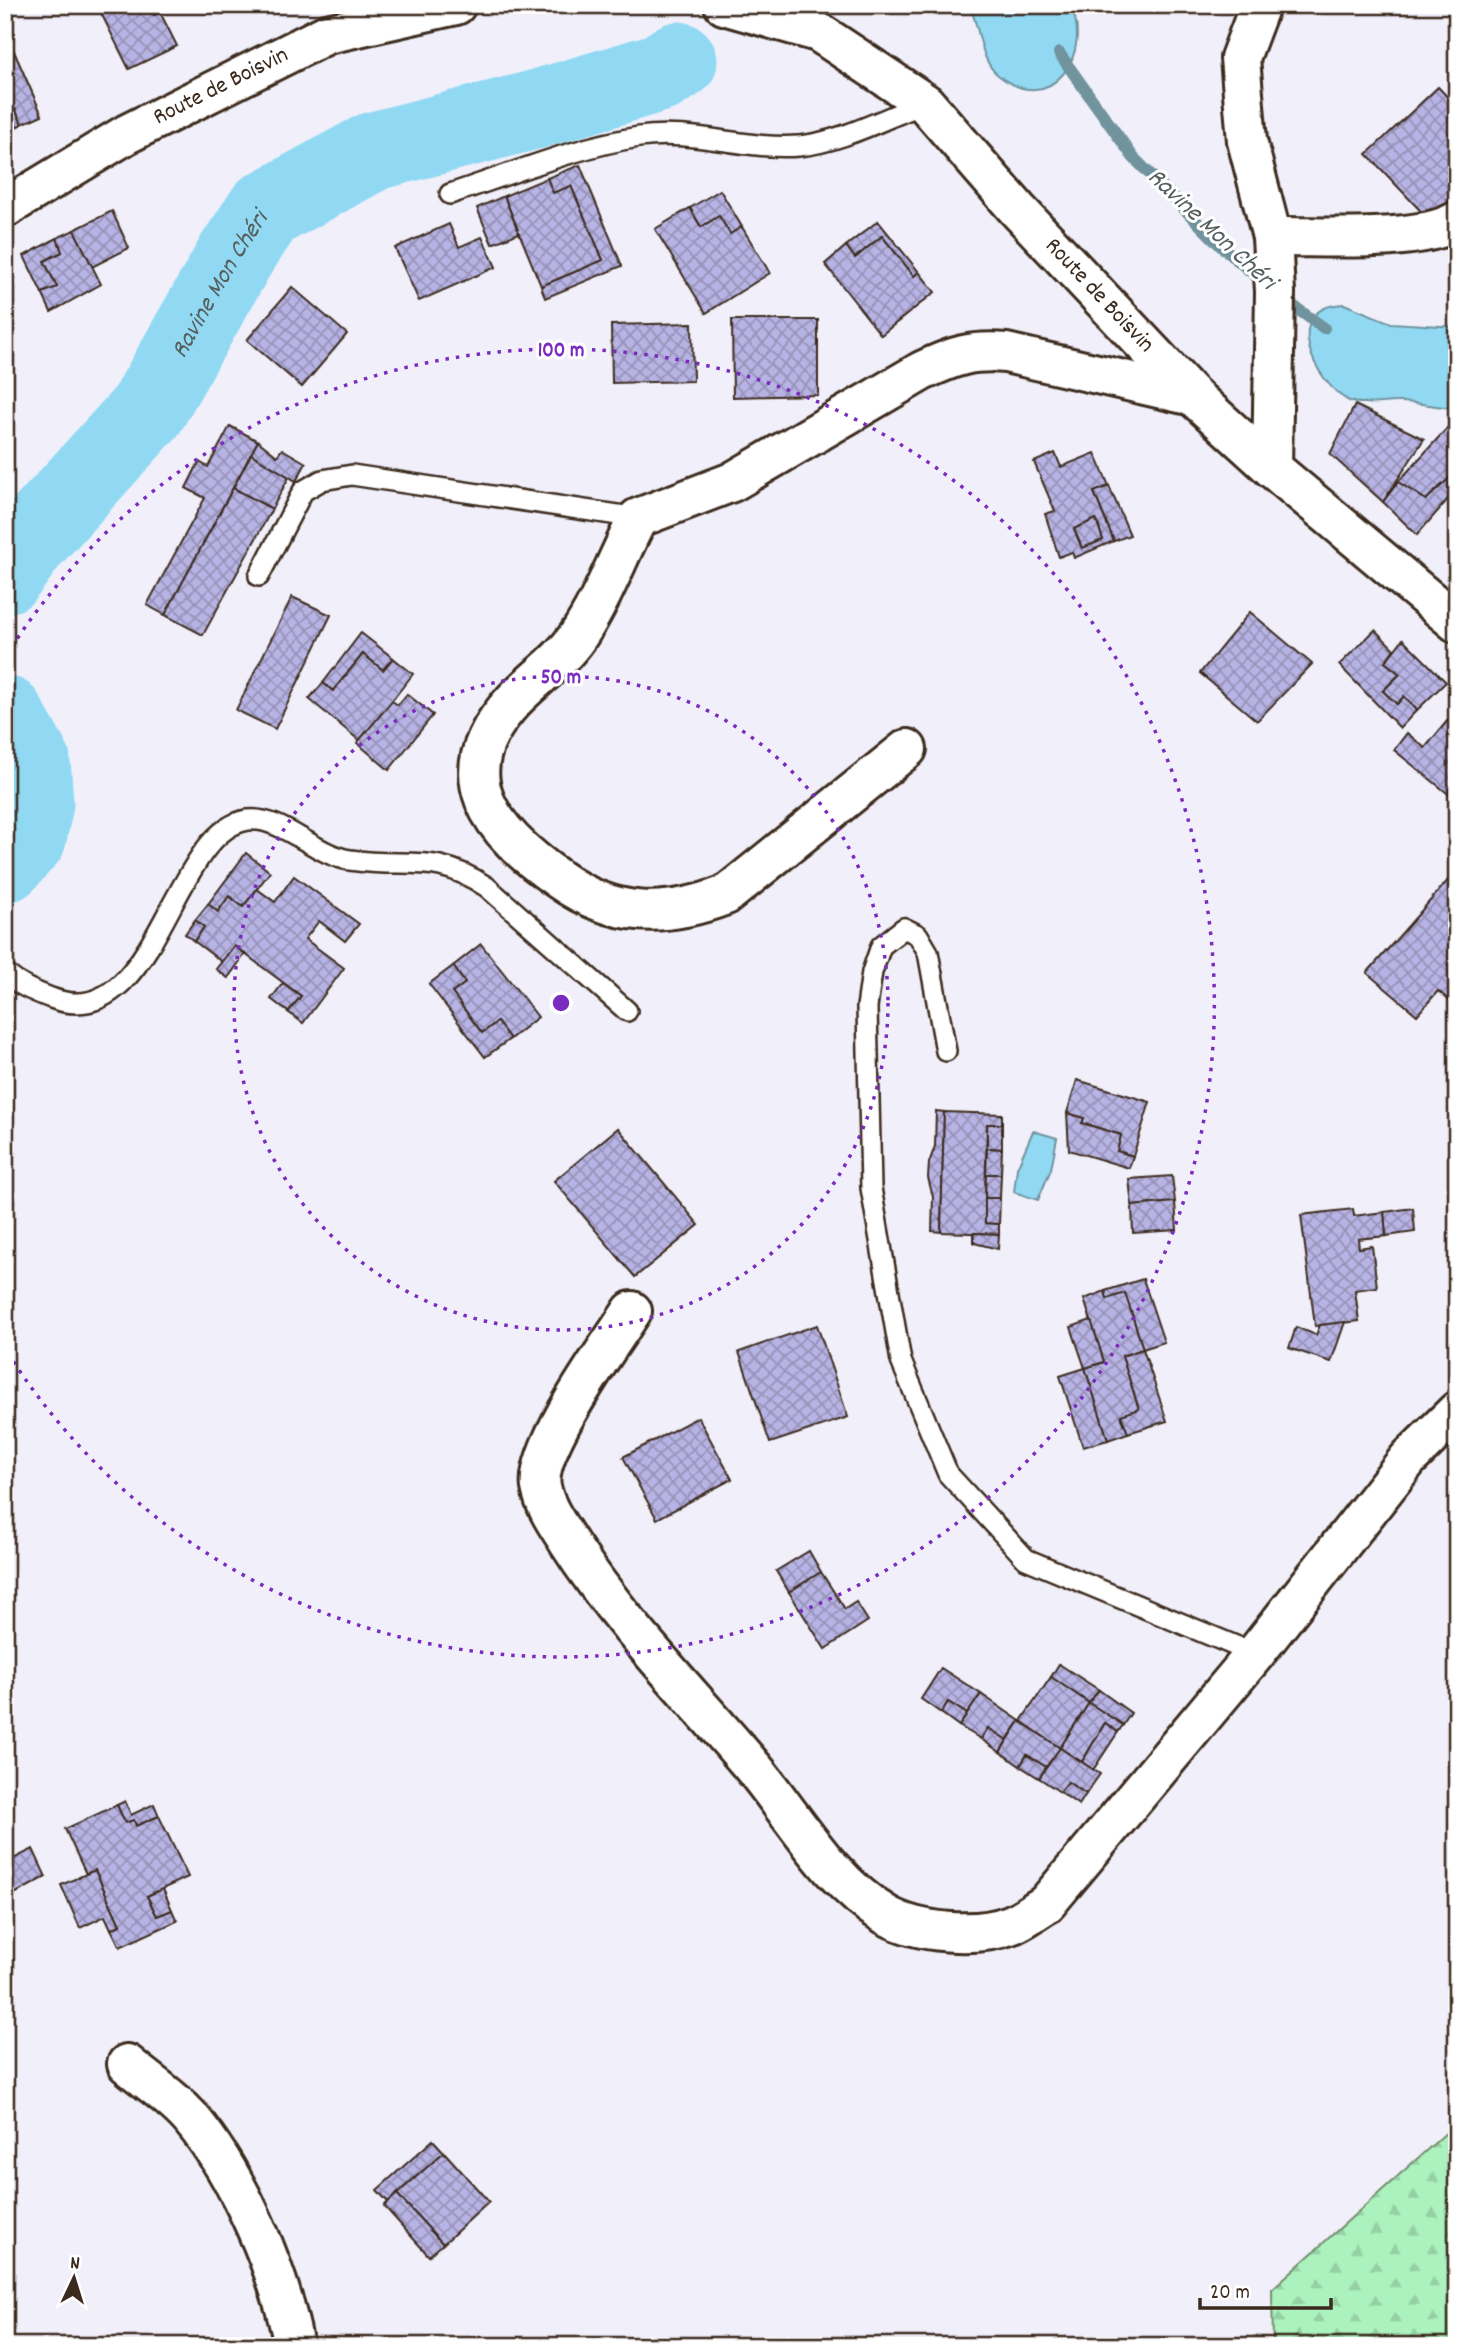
<svg xmlns="http://www.w3.org/2000/svg" width="1462" height="2351" viewBox="0 0 1462 2351" font-family="Dekko,sans-serif">
<defs>
<pattern id="forest-firs" width="22" height="20" patternUnits="userSpaceOnUse" patternTransform="scale(1.75)"><rect width="22" height="20" fill="#abf2be"/><path d="M5 1l3.5 6h-7zM16 11l3.5 6h-7z" fill="#94d0a3"/></pattern>
<pattern id="building-cross-hatch" width="8" height="8" patternUnits="userSpaceOnUse" patternTransform="scale(1.75)"><rect width="8" height="8" fill="#b7b3e4"/><path d="M0 0l8 8M0 8l8-8" fill="none" stroke="#9692b8"/></pattern>
</defs>
<rect width="100%" height="100%" fill="#f1f0fa"/>
<filter id="ink" filterUnits="userSpaceOnUse"><feTurbulence type="fractalNoise" baseFrequency=".0143" numOctaves="2"/><feDisplacementMap in="SourceGraphic" scale="14" xChannelSelector="R" yChannelSelector="G"/><feConvolveMatrix kernelMatrix="1 2 1 2 8 2 1 2 1" color-interpolation-filters="sRGB"/></filter>
<g filter="url(#ink)">
<!-- forest -->
<polygon fill="url(#forest-firs)" stroke="#738e6e" stroke-width="2" points="1457,2123 1457,2346 1273,2346 1272,2289"/>
<!-- water -->
<g fill="#91d9f3" stroke="#6f939e" stroke-width="2">
<path d="M969 5H1070C1094 51 1052 119 998 75 979 60 980 25 969 5Z"/>
<path d="M1344 304 1391 323 1457 327V408C1437 408 1417 401 1397 402 1386 402 1376 405 1365 403 1360 403 1353 403 1349 401 1314 382 1279 307 1344 304Z"/>
<polygon points="1033,1131 1057,1138 1051,1169 1038,1200 1014,1192 1017,1168"/>
</g>
<g fill="none" stroke-linecap="round" stroke-linejoin="round">
<!-- stream -->
<g stroke="#6f939e" stroke-width="12">
<polyline points="1059,53 1133,157 1221,246 1265,284"/>
<polyline points="1282,298 1324,328"/>
</g>
<!-- river -->
<g stroke="#91d9f3" stroke-width="79">
<path id="s1" d="M5 574 31 539 147 411 236 255 266 210 374 151 534 110 661 72 678 61"/>
<polyline points="5,715 31,761 34,803 27,838 5,863"/>
</g>
</g>
<!-- building -->
<g fill="url(#building-cross-hatch)" stroke="#3b2a1e" stroke-width="2" fill-rule="evenodd">
<polygon points="97,5 149,5 154,15 160,12 177,46 129,69"/>
<polygon points="149,5 175,5 154,15"/>
<polygon points="13,49 42,115 22,124 15,109 5,113 5,53"/>
<polygon points="1438,87 1457,107 1457,200 1432,223 1367,154"/>
<polygon points="15,109 22,124 5,133 5,113"/>
<polygon points="580,165 622,266 545,298 541,286 603,260 571,186 553,193 547,178"/>
<polygon points="547,178 553,193 571,186 603,260 541,286 504,196"/>
<polygon points="720,190 742,227 730,234 719,216 701,227 690,208"/>
<polygon points="504,196 519,233 492,244 477,208"/>
<polygon points="690,208 701,227 719,216 730,234 742,227 770,273 706,313 655,229"/>
<polygon points="112,211 129,248 92,267 74,230"/>
<polygon points="878,221 919,272 914,276 882,236 855,258 846,246"/>
<polygon points="449,224 459,247 482,237 496,267 419,301 395,248"/>
<polygon points="74,230 101,284 51,312 42,293 57,287 44,261 62,252 57,238"/>
<polygon points="882,236 914,276 919,272 935,292 881,335 825,264 846,246 855,258"/>
<polygon points="57,238 62,252 44,261 57,287 42,293 24,256"/>
<polygon points="292,287 347,334 302,387 247,340"/>
<polygon points="732,320 818,320 818,395 733,397"/>
<polygon points="692,323 693,381 612,383 611,325"/>
<polygon points="1355,405 1424,439 1383,502 1330,454"/>
<polygon points="1450,425 1457,431 1457,471 1426,500 1398,482"/>
<polygon points="230,426 258,441 165,615 147,605 205,498 186,488 199,462 208,467"/>
<polygon points="258,441 277,456 282,449 306,463 296,481 251,454"/>
<path d="M1055 453 1061 467 1095 453 1109 486 1094 492 1114 541 1074 558 1072 552 1059 557 1045 514 1055 511 1034 462ZM1096 519 1103 540 1082 548 1074 529Z"/>
<polygon points="251,454 289,477 272,509 233,488"/>
<polygon points="1457,471 1457,489 1417,535 1383,502 1398,482 1426,500"/>
<polygon points="1109,486 1130,535 1114,541 1094,492"/>
<polygon points="233,488 272,509 203,635 165,615"/>
<polygon points="1096,519 1103,540 1082,548 1074,529"/>
<polygon points="292,597 331,615 275,729 236,710"/>
<polygon points="1250,612 1312,664 1257,721 1200,673"/>
<polygon points="1375,630 1394,649 1385,662 1400,674 1383,691 1397,704 1404,696 1417,710 1400,728 1339,665"/>
<polygon points="361,633 393,658 383,670 363,654 333,691 323,683"/>
<polygon points="1403,639 1446,682 1417,710 1404,696 1397,704 1383,691 1400,674 1385,662"/>
<polygon points="363,654 383,670 393,658 413,674 360,741 309,699 323,683 333,691"/>
<polygon points="407,694 433,715 389,770 357,743 392,701 398,705"/>
<polygon points="1448,720 1457,727 1457,801 1394,750 1407,733 1425,748"/>
<polygon points="246,853 270,872 243,907 229,896 218,912 208,904"/>
<polygon points="1457,870 1457,1007 1438,991 1417,1015 1367,973"/>
<polygon points="294,876 359,924 345,941 319,921 305,939 344,968 303,1023 288,1012 301,996 245,954 234,946 222,962 194,941 204,927 195,920 208,904 218,912 229,896 243,907 257,889 275,902"/>
<polygon points="195,920 204,927 194,941 185,934"/>
<polygon points="481,944 538,1017 510,1039 497,1022 482,1033 452,993 465,983 453,966"/>
<polygon points="234,946 245,954 228,978 216,969"/>
<polygon points="453,966 465,983 452,993 482,1033 497,1022 510,1039 485,1057 429,984"/>
<polygon points="283,983 301,996 288,1012 271,999"/>
<polygon points="1077,1080 1150,1102 1133,1156 1117,1151 1121,1135 1082,1123 1084,1118 1067,1113"/>
<polygon points="936,1111 944,1112 941,1232 932,1231 933,1197 928,1178 929,1163 935,1146"/>
<polygon points="944,1112 1002,1114 1002,1124 987,1124 985,1198 985,1223 999,1224 999,1234 941,1232"/>
<polygon points="1067,1113 1084,1118 1082,1123 1121,1135 1117,1151 1133,1156 1129,1168 1069,1150"/>
<polygon points="987,1124 1002,1124 1002,1149 987,1148"/>
<polygon points="618,1128 699,1225 635,1277 554,1181"/>
<polygon points="987,1148 1002,1149 1001,1174 986,1174"/>
<polygon points="986,1174 1001,1174 1000,1198 985,1198"/>
<polygon points="1172,1176 1175,1202 1132,1206 1129,1179"/>
<polygon points="985,1198 1000,1198 999,1224 985,1223"/>
<polygon points="1175,1202 1177,1230 1133,1233 1132,1206"/>
<polygon points="1413,1208 1415,1232 1386,1236 1384,1212"/>
<polygon points="1353,1209 1354,1216 1384,1212 1386,1236 1358,1239 1359,1248 1372,1246 1377,1287 1355,1290 1359,1321 1315,1326 1301,1215"/>
<polygon points="974,1233 999,1234 998,1249 974,1243"/>
<polygon points="1143,1279 1164,1342 1143,1349 1125,1293 1107,1299 1105,1291"/>
<polygon points="1105,1291 1107,1299 1125,1293 1143,1349 1122,1356 1139,1409 1121,1415 1128,1433 1108,1440 1085,1368 1104,1362 1084,1299"/>
<polygon points="1091,1320 1104,1362 1085,1368 1071,1327"/>
<polygon points="1345,1322 1331,1362 1289,1348 1296,1327 1316,1335 1320,1325"/>
<polygon points="817,1325 848,1417 770,1443 739,1352"/>
<polygon points="1143,1349 1167,1421 1128,1433 1121,1415 1139,1409 1122,1356"/>
<polygon points="1085,1368 1108,1440 1083,1447 1060,1376"/>
<polygon points="698,1417 732,1479 657,1519 623,1457"/>
<polygon points="809,1551 821,1572 789,1592 776,1571"/>
<polygon points="821,1572 845,1609 856,1602 868,1621 825,1649 789,1592"/>
<polygon points="1059,1664 1099,1690 1089,1703 1051,1677"/>
<polygon points="941,1668 981,1694 967,1714 948,1702 941,1713 921,1699"/>
<polygon points="1051,1677 1089,1703 1060,1748 1021,1721"/>
<polygon points="1099,1690 1131,1713 1123,1725 1089,1703"/>
<polygon points="981,1694 1020,1721 1007,1740 988,1728 981,1739 959,1726"/>
<polygon points="948,1702 967,1714 959,1726 941,1713"/>
<polygon points="1089,1703 1123,1725 1118,1732 1105,1723 1082,1762 1060,1748"/>
<polygon points="1020,1721 1060,1748 1046,1767 1027,1755 1020,1766 1000,1752"/>
<polygon points="1105,1723 1118,1732 1093,1770 1082,1762"/>
<polygon points="988,1728 1007,1740 1000,1752 981,1739"/>
<polygon points="1060,1748 1100,1774 1086,1794 1068,1782 1060,1792 1039,1778"/>
<polygon points="1027,1755 1046,1767 1039,1778 1020,1766"/>
<polygon points="1068,1782 1086,1794 1079,1805 1060,1792"/>
<polygon points="125,1801 131,1815 154,1804 159,1816 136,1826 134,1820 125,1823 117,1805"/>
<polygon points="117,1805 125,1823 134,1820 136,1826 159,1816 188,1877 147,1896 157,1916 172,1910 177,1921 120,1947 111,1929 120,1925 95,1870 86,1874 65,1829"/>
<polygon points="33,1849 46,1877 5,1899 5,1863"/>
<polygon points="95,1870 120,1925 111,1929 105,1916 80,1928 61,1885"/>
<polygon points="163,1889 172,1910 157,1916 147,1896"/>
<polygon points="433,2140 444,2152 388,2202 377,2190"/>
<polygon points="444,2152 489,2202 443,2244 397,2194"/>
<polygon points="397,2194 443,2244 429,2256 384,2206"/>
</g>
<g fill="none" stroke-linecap="round" stroke-linejoin="round">
<!-- lane casing -->
<g stroke="#3b2a1e" stroke-width="24">
<g id="lane">
<path d="M450 194C512 174 575 147 639 137 693 129 745 150 799 146 841 142 885 118 925 103"/>
<polyline points="259,576 303,491 322,480 352,475 638,518"/>
<path d="M5 973C20 986 33 991 51 998 156 1038 171 830 248 820 281 816 315 855 350 860 407 869 433 851 487 887L627 1011"/>
<polyline points="946,1051 928,952 918,935 904,928 881,946 872,972 867,1007 871,1188 901,1361 948,1474 1026,1559 1255,1654"/>
</g>
</g>
<!-- street casing -->
<g stroke="#3b2a1e" stroke-width="44">
<g id="street">
<polyline points="1260,5 1240,58 1247,141 1272,237 1275,292 1272,468"/>
<path d="M1272 237C1318 236 1419 244 1457 221"/>
<path d="M907 749 726 895C666 918 614 918 560 880 490 831 444 775 514 700 535 678 560 662 578 636 602 601 618 556 638 518L732 482 922 371C954 356 971 350 1006 353L1193 396"/>
<path d="M632 1311C609 1347 534 1448 541 1487 545 1508 558 1525 569 1543 622 1626 693 1696 756 1771 796 1820 831 1883 886 1915 918 1933 976 1938 1010 1925 1022 1921 1034 1911 1046 1904L1255 1654 1409 1458 1457 1411"/>
<path d="M127 2064C148 2082 175 2099 192 2120 240 2178 280 2273 294 2346"/>
</g>
</g>
<!-- secondary casing -->
<g stroke="#3b2a1e" stroke-width="44">
<g id="secondary">
<path id="s2" d="M724 5 818 32 925 103 1017 209 1193 396 1272 468 1457 623"/>
<path id="s3" d="M5 208 127 134 327 34 456 5"/>
</g>
</g>
<!-- lane -->
<use href="#lane" stroke="#fff" stroke-width="19"/>
<!-- street -->
<use href="#street" stroke="#fff" stroke-width="38"/>
<!-- secondary -->
<use href="#secondary" stroke="#fff" stroke-width="38"/>
</g>
</g>
<!-- distance rings -->
<g fill="none" stroke="#7b2cbf" stroke-width="3.5" stroke-dasharray="3.5 7">
<circle cx="561" cy="1003" r="327"/>
<path d="M6 656A654 654 0 1 1 6 1350"/>
</g>
<g text-anchor="middle" dominant-baseline="central" stroke-width="6" stroke-linejoin="round" paint-order="stroke">
<!-- street labels -->
<g font-size="24" fill="#3b2a1e" stroke="#fff">
<text stroke="none"><textPath href="#s3" startOffset="248">Route de Boisvin</textPath></text>
<text stroke="none"><textPath href="#s2" startOffset="486">Route de Boisvin</textPath></text>
</g>
<!-- water labels -->
<g font-size="26" font-style="italic" fill="#555f5e" stroke="#fff">
<text transform="translate(1211 230) rotate(43)">Ravine Mon Chéri</text>
<text stroke="none"><textPath href="#s1" startOffset="362">Ravine Mon Chéri</textPath></text>
</g>
</g>
<circle cx="561" cy="1003" r="10" fill="#7b2cbf" stroke="#fff" stroke-width="3.5"/>
<g font-size="21" text-anchor="middle" font-weight="bold" fill="#7b2cbf" stroke="#fff" stroke-width="6" stroke-linejoin="round" paint-order="stroke">
<text x="561" y="356">100 m</text>
<text x="561" y="683">50 m</text>
</g>
<!-- margin -->
<rect width="1462" height="2351" fill="none" stroke="#fff" stroke-width="28"/>
<rect x="14" y="14" width="1434" height="2323" fill="none" stroke="#3b2a1e" stroke-width="2.5" filter="url(#ink)"/>
<!-- north arrow -->
<g transform="translate(74 2278) rotate(4)" stroke="#ffffff" stroke-width="5" paint-order="stroke">
<path d="M0-5L12 26L0 18L-12 26Z" fill="#3b2a1e"/>
<text y="-10" font-size="19" font-weight="bold" text-anchor="middle" fill="#3b2a1e">N</text>
</g>
<!-- scale -->
<path d="M1200 2298v10h131v-10" fill="none" stroke="#3b2a1e" stroke-width="3.5"/>
<text x="1210" y="2298" font-size="21" fill="#3b2a1e" stroke="#ffffff" stroke-width="5" paint-order="stroke">20 m</text>
</svg>
